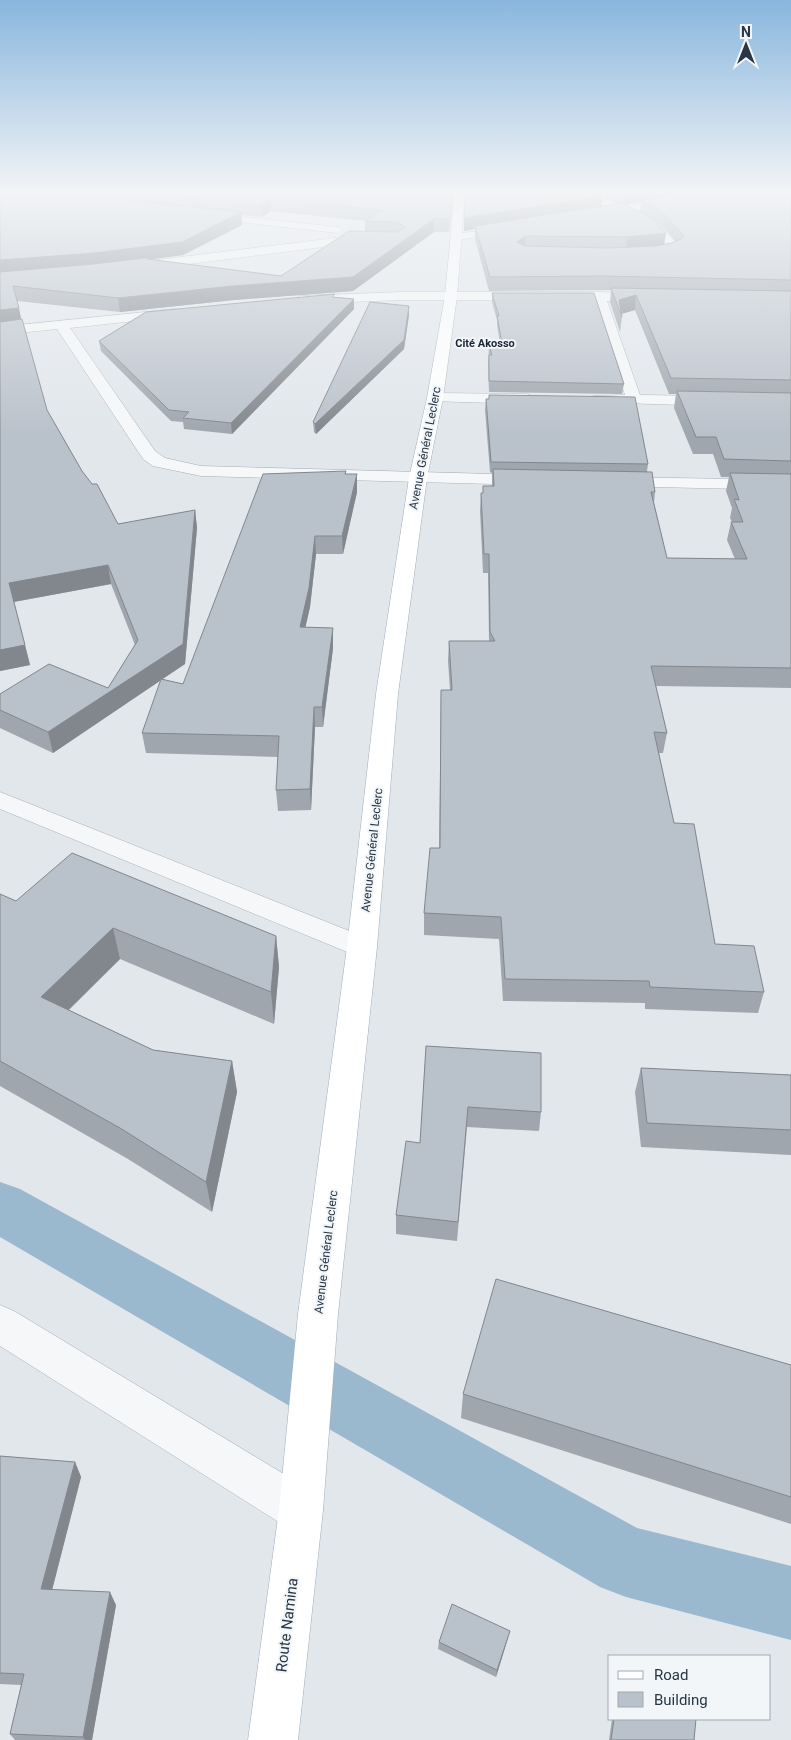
<svg xmlns="http://www.w3.org/2000/svg" width="791" height="1740" viewBox="0 0 791 1740" font-family="Roboto,sans-serif">
<rect width="100%" height="100%" fill="#e2e7ec"/>
<g fill="none" stroke-linecap="round" stroke-linejoin="round">
<!-- canal -->
<polygon fill="#9ab9ce" fill-rule="evenodd" points="0,1182 20,1189 637,1528 791,1566 791,1640 626,1597 600,1587 0,1237"/>
<!-- minor casing -->
<g stroke="#a6aeb7" stroke-width="1">
<g id="minor">
<path d="M556 191H573L624 207 718 191H743L738 194 635 212C655 220 668 231 680 249L669 255 643 257 639 256 637 254 639 252 668 248C660 235 636 214 621 214 611 214 602 219 593 217L592 215 593 213 611 210Z"/>
<polygon points="204,213 338,227 343,230 338,233 200,218 199,216"/>
<polygon points="513,226 518,229 517,231 457,240 451,237 457,234"/>
<polygon points="359,235 371,235 377,238 371,241 133,271 127,267 133,263"/>
<polygon points="401,292 599,292 651,294 653,297 651,300 647,301 607,301 640,395 712,396 717,398 720,401 717,404 712,406 593,402 590,399 593,396 625,395 594,301 401,300 300,304 294,300 300,296"/>
<polygon points="175,309 180,310 182,313 180,316 70,328 155,451 165,458 201,466 530,475 536,476 539,480 536,484 530,485 201,476 153,466 143,459 57,329 0,335 0,327"/>
<polygon points="435,393 527,394 532,396 535,399 532,402 527,404 430,401 427,398 430,395"/>
<polygon points="615,477 791,480 791,490 609,486 606,482 609,478"/>
<polygon points="0,792 372,940 377,947 372,954 362,958 352,954 0,809"/>
<polygon points="0,1305 14,1311 317,1494 323,1510 317,1526 301,1532 285,1526 0,1346"/>
</g>
</g>
<!-- major casing -->
<g stroke="#a0acb8" stroke-width="1">
<polygon id="major" points="455,191 465,191 457,296 443,398 427,478 398,694 377,947 338,1314 323,1510 298,1740 248,1740 279,1510 298,1314 347,947 376,694 409,478 427,398 445,296"/>
</g>
<!-- minor -->
<use href="#minor" fill="#f5f7f9" fill-rule="evenodd"/>
<!-- major -->
<use href="#major" fill="#fff" fill-rule="evenodd"/>
</g>
<!-- wall -->
<g fill="#9fa6ae" fill-rule="evenodd">
<path d="M0 191H453L449 232H434L353 291 234 300 120 312 17 301 21 319 47 410 82 471 118 524 195 510 197 528 185 664 162 679 183 684 346 471V474H357V492L343 554H316L310 607 305 627 333 628V648L323 727H315L311 810 278 811 276 790 278 757 146 753 142 733 161 680 53 753 0 728V694L108 688 135 645 111 584 14 602 30 665 0 671ZM271 211 365 221V231L281 276 153 260V259L183 255 242 225V215L262 217Z"/>
<path d="M466 191H791V688L656 686 667 733 663 753H659L674 823 715 944 764 992 758 1013 645 1009V1003L503 1001 499 939 424 935V913L439 848 441 690H450L448 661 449 641H489L488 573H483L480 511 481 493H483V486H492V473L490 472 485 410 486 399 648 464 647 471 655 492 654 503 667 558 735 559 727 540 731 522H732L730 518 732 508 726 491 729 477H721L713 454H693L674 408 676 394H669L635 310 621 314 622 317 620 332 610 302 611 290 489 291 475 239V229L464 231ZM602 198 618 203 602 206ZM641 202 640 212 626 205ZM654 221 661 225 675 241 672 243 664 244Z"/>
<polygon points="492,293 624,384 622,394 489,392 488,365 489,344 500,343 497,325 497,320 492,302"/>
<polygon points="336,297 354,299 354,309 232,434 184,429 183,422 171,421 101,351 99,341"/>
<polygon points="409,306 409,315 404,349 316,434 314,432 313,422"/>
<polygon points="0,894 16,901 276,936 279,967 274,1024 120,959 69,1010 153,1050 232,1061 237,1092 212,1212 128,1159 0,1086"/>
<polygon points="426,1046 541,1112 539,1131 467,1127 457,1241 396,1234 396,1215 420,1143"/>
<polygon points="641,1068 791,1075 791,1155 641,1147 635,1092"/>
<polygon points="791,1365 791,1524 461,1418 463,1394"/>
<polygon points="0,1456 75,1462 81,1477 52,1590 116,1605 92,1740 15,1740 10,1734 21,1685 0,1684"/>
<polygon points="510,1631 496,1677 438,1649 439,1642"/>
<polygon points="612,1719 696,1719 694,1740 609,1740"/>
</g>
<!-- shaded-wall -->
<g fill="#82878d">
<polygon points="452,191 453,191 449,232 450,219"/>
<polygon points="635,191 703,191 642,200 641,202 623,205 625,193"/>
<polygon points="603,196 601,208 475,226 475,229 464,231 464,218"/>
<polygon points="270,199 271,211 262,217 261,205"/>
<polygon points="241,212 242,225 183,255 153,259 154,270 0,274 0,260"/>
<polygon points="434,219 434,232 353,291 234,300 120,312 118,298 233,286 353,277"/>
<polygon points="666,233 664,246 626,250 627,237"/>
<polygon points="525,236 524,249 517,242"/>
<polygon points="636,295 635,310 621,314 619,300"/>
<polygon points="354,299 354,309 232,434 231,423"/>
<polygon points="409,306 409,315 404,349 316,434 315,424"/>
<polygon points="19,308 22,323 0,326 0,310"/>
<polygon points="357,474 357,492 343,554 342,536"/>
<polygon points="195,510 197,528 185,664 53,753 48,732 183,644"/>
<polygon points="315,536 316,554 310,607 301,647 300,627"/>
<polygon points="108,565 111,584 13,602 9,583"/>
<polygon points="333,628 333,648 323,727 322,707"/>
<polygon points="25,645 30,665 0,671 0,650"/>
<polygon points="314,707 315,727 311,810 310,789"/>
<polygon points="113,928 120,959 50,1028 41,997"/>
<polygon points="276,936 279,967 274,1024 271,992"/>
<polygon points="232,1061 237,1092 212,1212 206,1182"/>
<polygon points="75,1462 81,1477 49,1602 41,1589"/>
<polygon points="110,1592 116,1605 92,1740 85,1740 83,1737"/>
<polygon points="510,1631 508,1638 496,1677 497,1670"/>
</g>
<!-- building -->
<g fill="#b9c1ca" stroke="#82878d">
<polygon points="71,191 83,196 241,212 182,242 94,253 0,260 0,192"/>
<polygon points="134,191 452,191 450,219 434,219 353,277 233,286 118,298 13,286 19,308 0,310 0,272 94,264 153,257 147,259 281,276 349,231 397,232 405,227 397,222 365,221 382,210 270,199 261,205"/>
<polygon points="466,191 588,191 603,196 464,218"/>
<polygon points="619,191 635,191 625,193"/>
<polygon points="694,191 791,191 791,280 601,276 490,277 475,226 622,203 652,218 666,233 627,237 525,236 517,242 525,246 608,248 655,246 672,243 683,238 683,235 663,213 642,200"/>
<polygon points="611,288 791,291 791,380 671,378 636,295 619,300 622,317"/>
<polygon points="492,293 594,293 624,384 489,381 489,355 492,355 489,344 502,343 497,315 499,316"/>
<polygon points="335,294 332,297 354,299 231,423 183,418 189,412 169,410 99,341 146,312"/>
<polygon points="370,302 409,306 404,340 315,424 313,422"/>
<polygon points="22,319 47,410 82,471 92,484 97,484 118,524 195,510 183,644 48,732 0,710 0,694 49,664 108,688 138,640 108,565 9,583 25,645 0,650 0,322"/>
<polygon points="677,391 791,393 791,461 724,459 716,437 696,437"/>
<polygon points="489,395 635,397 648,464 491,462 486,399 489,399"/>
<polygon points="493,469 652,472 655,492 651,492 667,558 747,559 731,522 743,522 734,499 739,500 730,473 791,474 791,668 651,666 667,733 654,732 674,823 694,824 715,944 754,946 764,992 650,987 649,981 505,979 501,917 424,913 430,848 440,848 441,690 452,690 449,641 495,641 490,632 489,554 484,554 481,493 483,493 483,486 494,486"/>
<polygon points="346,471 345,474 357,474 342,536 315,536 309,588 300,627 333,628 322,707 314,707 310,789 276,790 279,736 142,733 161,679 183,684 263,474"/>
<polygon points="72,853 276,936 271,992 113,928 41,997 153,1050 232,1061 206,1182 120,1128 0,1061 0,894 16,901"/>
<polygon points="426,1046 541,1053 541,1112 468,1107 458,1222 396,1215 406,1141 420,1143"/>
<polygon points="641,1068 791,1075 791,1130 647,1123"/>
<polygon points="496,1279 791,1365 791,1497 463,1394"/>
<polygon points="0,1456 75,1462 41,1589 110,1592 83,1737 10,1734 24,1674 0,1673"/>
<polygon points="452,1604 510,1631 497,1670 439,1642"/>
<polygon points="614,1719 696,1719 694,1740 611,1740"/>
</g>
<!-- sky -->
<linearGradient id="sky" x2="0" y2="1"><stop stop-color="#89b6de"/><stop offset="0.44" stop-color="#f2f4f6"/><stop offset="1" stop-color="#f2f4f6" stop-opacity="0"/></linearGradient>
<rect width="791" height="435" fill="url(#sky)"/>
<g text-anchor="middle" dominant-baseline="central" stroke-width="4" stroke-linejoin="round" paint-order="stroke">
<!-- far-neighbourhood labels -->
<g font-size="11" font-weight="bold" fill="#1b2736" stroke="#f2f6f9">
<text x="485" y="343">Cité Akosso</text>
</g>
<!-- street labels -->
<g font-size="12" fill="#283645" stroke="#f2f6f9">
<text transform="translate(425 448) rotate(-79)">Avenue Général Leclerc</text>
<text transform="translate(372 850) rotate(-84)">Avenue Général Leclerc</text>
<text transform="translate(326 1252) rotate(-83)">Avenue Général Leclerc</text>
</g>
<!-- near-street labels -->
<g font-size="15" fill="#283645" stroke="#f2f6f9">
<text transform="translate(287 1625) rotate(-83)">Route Namina</text>
</g>
</g>
<!-- legend -->
<rect x="608" y="1655" width="162" height="65" fill="#f2f6f9" stroke="#a1a9b1"/>
<rect x="618" y="1671" width="25" height="8" fill="#ffffff" stroke="#a1a9b1"/>
<text x="654" y="1680" font-size="15" fill="#283645">Road</text>
<rect x="618" y="1692" width="25" height="15" fill="#b9c1ca" stroke="#a1a9b1"/>
<text x="654" y="1705" font-size="15" fill="#283645">Building</text>
<!-- north arrow -->
<g transform="translate(746 45)" stroke="#f2f6f9" stroke-width="4" paint-order="stroke">
<path d="M0-4L9 19L0 12L-9 19Z" fill="#283645"/>
<text y="-8" font-size="14" font-weight="bold" text-anchor="middle" fill="#283645">N</text>
</g>
</svg>
